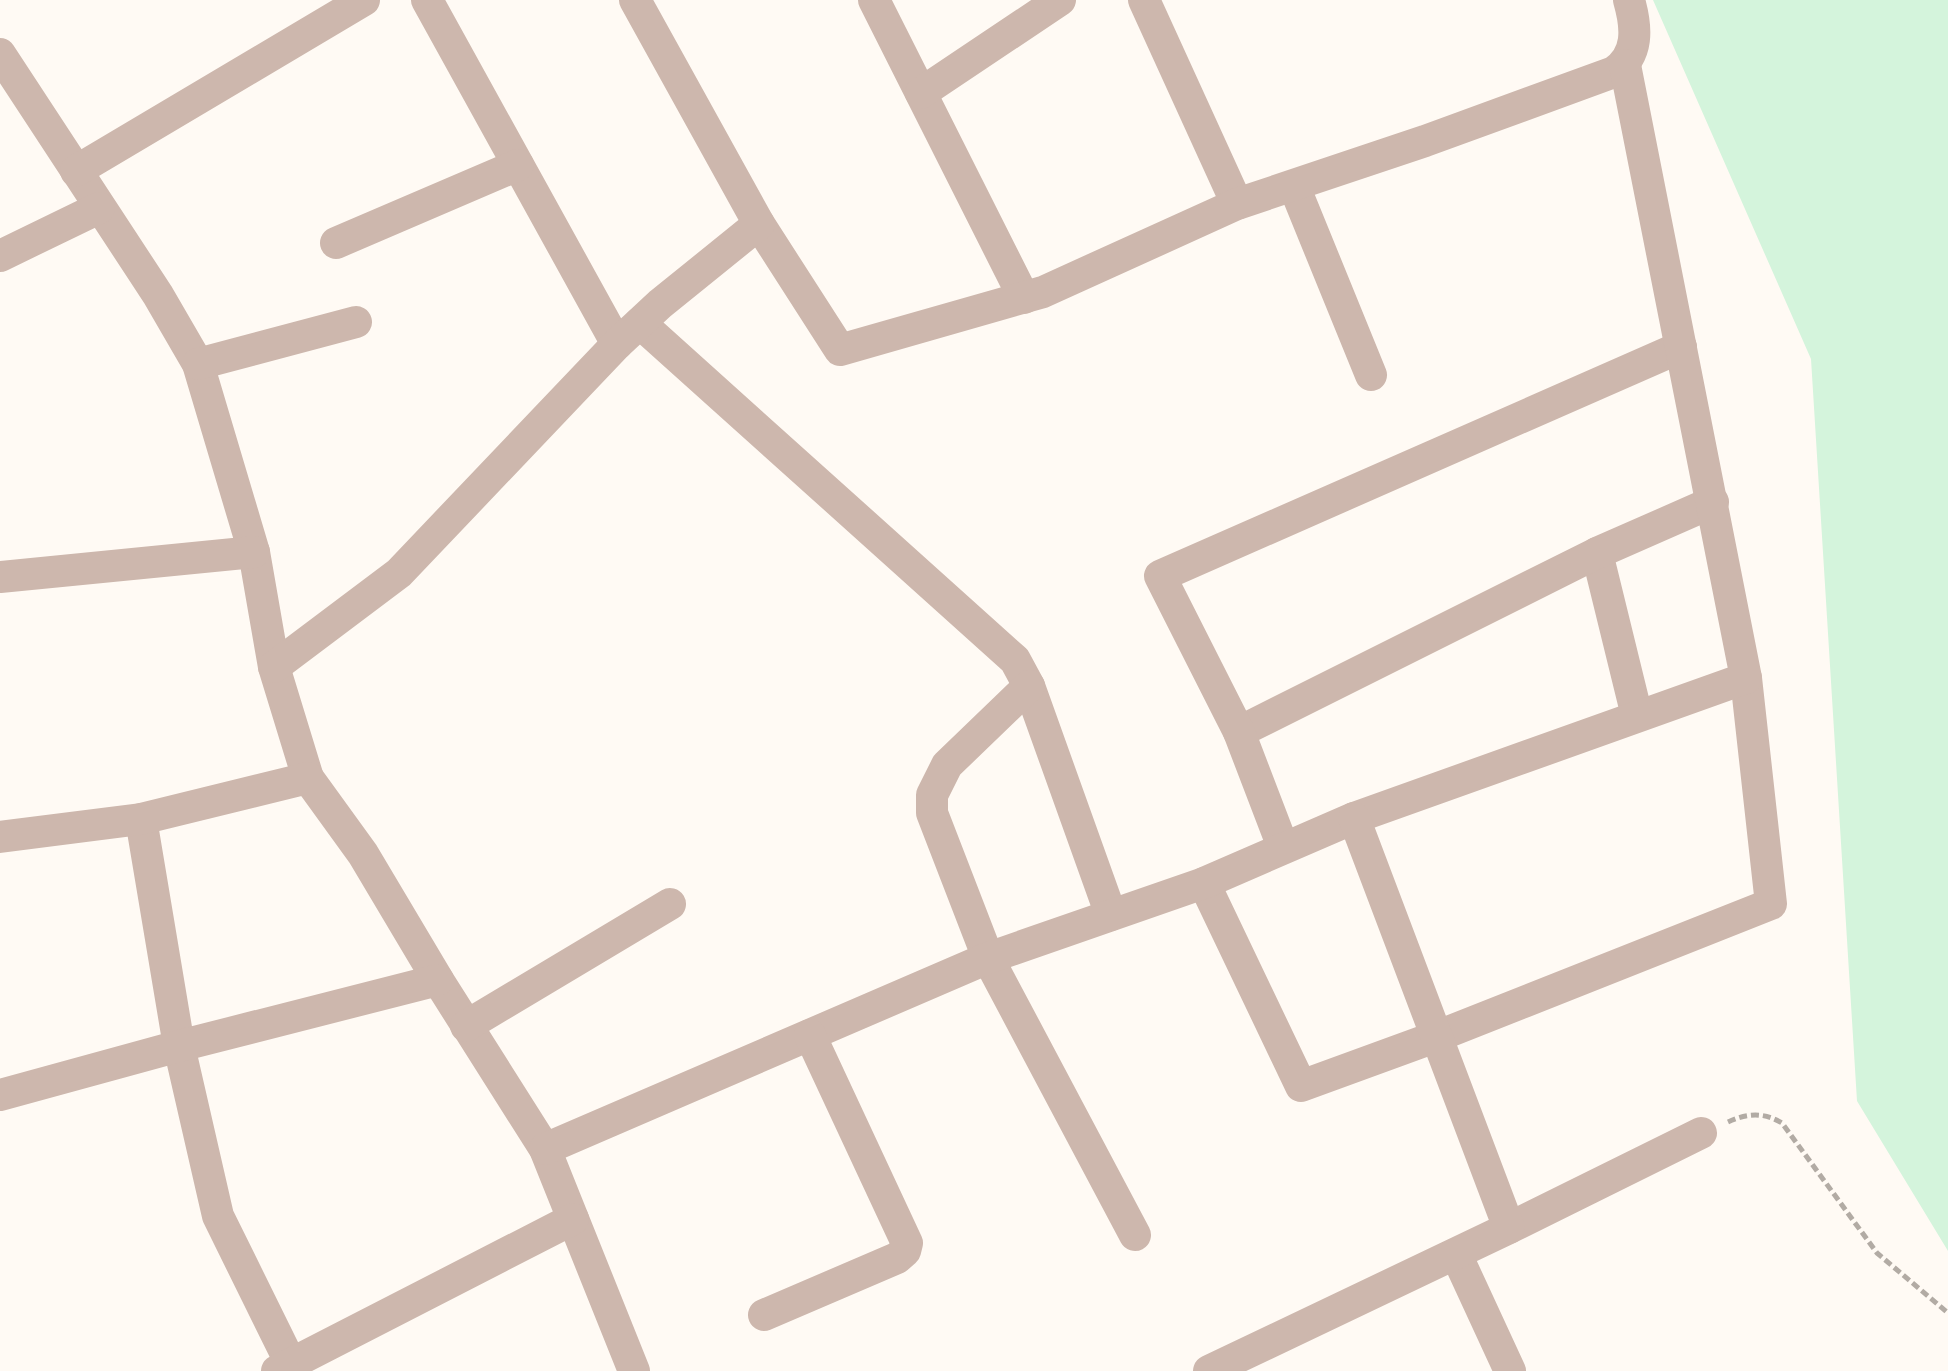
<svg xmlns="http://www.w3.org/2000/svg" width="1948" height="1371" viewBox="0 0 1948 1371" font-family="Barlow,sans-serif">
<rect width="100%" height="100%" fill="#fffaf4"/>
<!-- green -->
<polygon fill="#d4f4dc" points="1653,0 1948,0 1948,1251 1857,1101 1811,359"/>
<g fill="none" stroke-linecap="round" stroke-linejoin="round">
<!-- path -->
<path stroke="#b2aba4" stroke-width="5" stroke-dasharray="8 4" stroke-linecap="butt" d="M1728 1122C1748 1113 1763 1112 1782 1123L1877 1253 1948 1313"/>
<!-- street -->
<g stroke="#cdb7ad" stroke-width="32">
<polyline points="427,0 617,344"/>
<polyline points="874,0 1024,298"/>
<polyline points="1144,0 1237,204"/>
<polyline points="0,54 158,295 198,364 254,552 274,667 308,778"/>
<polyline points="921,93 1060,0"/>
<polyline points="76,171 364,0"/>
<polyline points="1294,186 1371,375"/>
<path d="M759 224 840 350 1043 292 1237 204 1425 141 1614 72C1639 55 1637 28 1629 0"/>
<polyline points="336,243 518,165"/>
<polyline points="0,256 99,208"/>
<polyline points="640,323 1015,660 1029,686 1111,915"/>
<polyline points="198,364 356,322"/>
<polyline points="1597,553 1637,716"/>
<polyline points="0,577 254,552"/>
<polyline points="274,667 399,573 617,344 660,304 759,224 635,0"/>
<polyline points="1029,686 947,765 932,795 932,813 988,958 1135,1235"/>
<polyline points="1239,732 1597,553 1713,502"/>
<polyline points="141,819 179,1046 218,1216 291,1364"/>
<polyline points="0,837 141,819 308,778 363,854 438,980 545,1149 634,1371"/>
<polyline points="1283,847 1239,732 1160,576 1681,347"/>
<polyline points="1204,883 1301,1086 1438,1036 1771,904 1746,678"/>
<polyline points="466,1026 670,904"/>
<polyline points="0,1095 179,1046 438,980"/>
<polyline points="545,1149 988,958 1204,883 1354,818 1746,678 1625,65"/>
<polyline points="1509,1228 1701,1133"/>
<polyline points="1456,1254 1510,1371"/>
<polyline points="764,1315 897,1258 905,1251 907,1243 810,1035"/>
<polyline points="277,1371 573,1219"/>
<polyline points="1209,1371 1509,1228 1354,818"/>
</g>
</g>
</svg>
